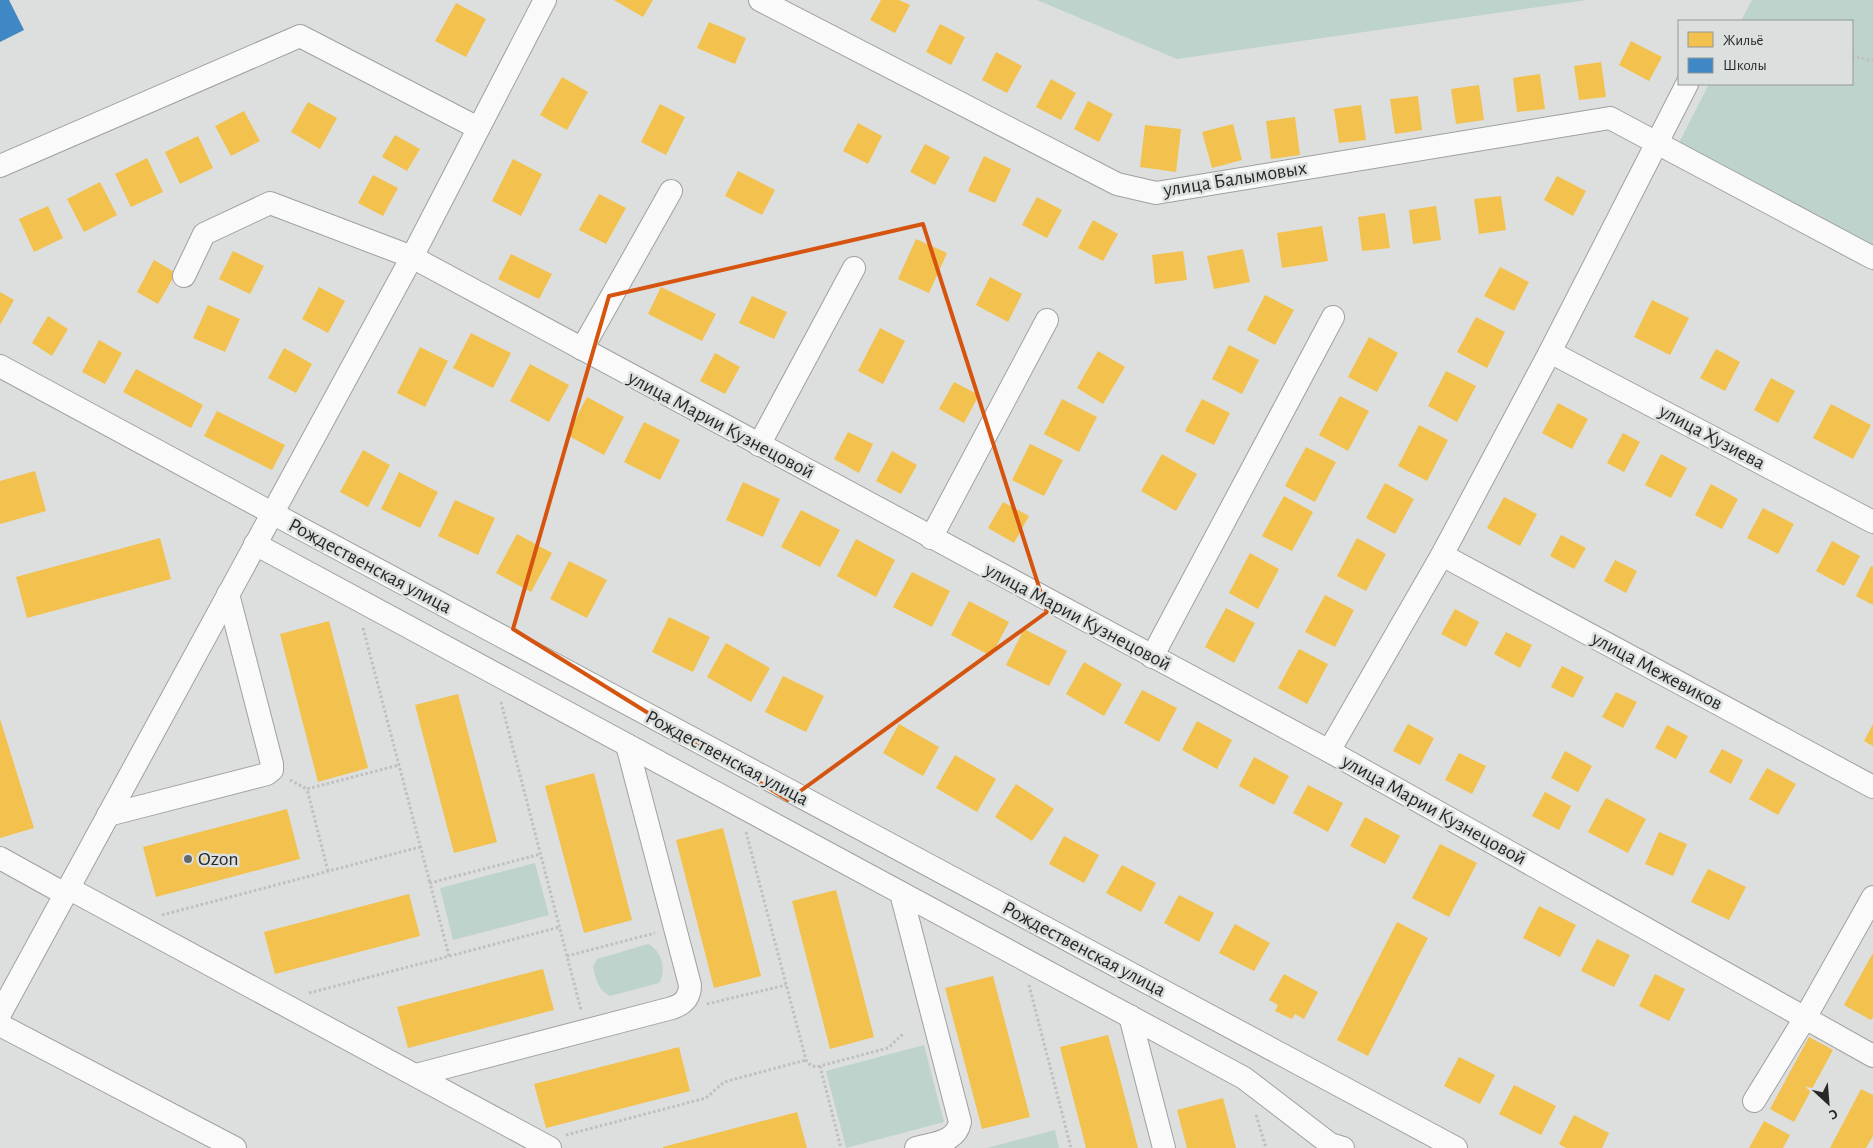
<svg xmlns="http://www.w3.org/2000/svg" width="1873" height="1148" viewBox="0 0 1873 1148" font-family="'Alegreya Sans',sans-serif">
<rect width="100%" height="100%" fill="#dcdfde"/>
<!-- green -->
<g fill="#bed3cc">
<polygon points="1037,0 1587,0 1177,59"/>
<polygon points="1752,0 1873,0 1873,269 1670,160 1709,84 1852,84 1852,21 1741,21"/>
<polygon points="535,863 549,915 453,940 440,888"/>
<path d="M648 944C662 950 667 972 659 983L610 996C598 990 596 980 593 967L597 959Z"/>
<polygon points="924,1045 944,1122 846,1148 826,1071"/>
<polygon points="1055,1130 1059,1148 987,1148"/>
</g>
<!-- homes -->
<g fill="#f2c14e">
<polygon points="614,0 653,0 643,17"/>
<polygon points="881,0 899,0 910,5 895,33 870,20"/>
<polygon points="456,3 486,19 466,57 435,41"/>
<polygon points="709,22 746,38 735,64 697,48"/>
<polygon points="940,24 965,37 951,65 926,52"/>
<polygon points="1631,41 1662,57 1649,81 1619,65"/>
<polygon points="996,52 1022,66 1007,93 982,80"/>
<polygon points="1601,62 1606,97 1579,100 1574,66"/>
<polygon points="1540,74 1545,109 1517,112 1513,78"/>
<polygon points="562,77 588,92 567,130 540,115"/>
<polygon points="1051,79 1076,93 1061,120 1036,107"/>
<polygon points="1479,85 1484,120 1456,124 1451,89"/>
<polygon points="1418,96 1422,130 1395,134 1390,99"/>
<polygon points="1088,101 1113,114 1099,142 1074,129"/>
<polygon points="308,102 337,118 320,149 291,132"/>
<polygon points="660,104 685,117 666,155 641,142"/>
<polygon points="1361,105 1366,140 1339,143 1334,109"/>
<polygon points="244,111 260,141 231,156 215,126"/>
<polygon points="1295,117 1300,155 1271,159 1266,121"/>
<polygon points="858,123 882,136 868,164 843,151"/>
<polygon points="1233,124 1242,160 1212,168 1202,132"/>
<polygon points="1145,125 1181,129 1176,172 1140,167"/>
<polygon points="395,135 420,149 407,171 382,157"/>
<polygon points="198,136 213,168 180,184 165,152"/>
<polygon points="925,144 950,157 935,185 910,172"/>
<polygon points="984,156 1011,169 995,203 968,191"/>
<polygon points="147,158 163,192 131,207 115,174"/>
<polygon points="513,159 542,174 521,216 492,201"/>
<polygon points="738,171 775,190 762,215 725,196"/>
<polygon points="373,175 398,188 383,216 358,203"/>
<polygon points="1557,176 1586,191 1573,216 1544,200"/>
<polygon points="100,182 117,215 84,232 67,199"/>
<polygon points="599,194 626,208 606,244 579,230"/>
<polygon points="1501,196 1506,230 1479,234 1474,199"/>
<polygon points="1037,197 1062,210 1047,238 1022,225"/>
<polygon points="48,206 63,238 34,252 19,219"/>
<polygon points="1436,206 1441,240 1413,244 1409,210"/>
<polygon points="1385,213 1390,248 1362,251 1358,217"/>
<polygon points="1093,220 1118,234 1103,261 1078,248"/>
<polygon points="1322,226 1328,261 1282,268 1277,233"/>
<polygon points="916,239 947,253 929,293 898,279"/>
<polygon points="1243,249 1250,282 1214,289 1207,256"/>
<polygon points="233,251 264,266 250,294 219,279"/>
<polygon points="1183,251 1187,280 1155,284 1152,255"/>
<polygon points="511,254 552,274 539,299 498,279"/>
<polygon points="154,260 176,273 158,304 137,292"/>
<polygon points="1500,267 1529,282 1514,311 1484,296"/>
<polygon points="990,277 1022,294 1008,322 976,305"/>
<polygon points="319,287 345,301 328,333 302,319"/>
<polygon points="661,287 716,314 702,341 648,314"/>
<polygon points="0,292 14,300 0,325"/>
<polygon points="1265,295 1294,310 1275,345 1247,330"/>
<polygon points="752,296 787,312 774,339 739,323"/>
<polygon points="1652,300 1689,318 1670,355 1634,337"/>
<polygon points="208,305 240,319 225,352 193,338"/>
<polygon points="48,316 68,329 52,356 32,343"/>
<polygon points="1476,317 1505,332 1487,368 1457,352"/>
<polygon points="880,328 905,341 883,384 858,371"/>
<polygon points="471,333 511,353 493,388 453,368"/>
<polygon points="1369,337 1398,353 1377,392 1348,377"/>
<polygon points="99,340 122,353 105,384 82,372"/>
<polygon points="1229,345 1259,360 1242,394 1212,379"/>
<polygon points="420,347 448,361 425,407 397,393"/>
<polygon points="284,348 312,364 296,393 268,378"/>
<polygon points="1716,349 1740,362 1725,391 1700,378"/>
<polygon points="1098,351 1125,367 1103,404 1077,388"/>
<polygon points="715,353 740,367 725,394 700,381"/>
<polygon points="530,364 569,385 549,422 510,401"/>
<polygon points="136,369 203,405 191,428 123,392"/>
<polygon points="1446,371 1476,386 1457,422 1428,406"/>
<polygon points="1771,378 1795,391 1778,423 1754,410"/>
<polygon points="954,382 979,395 964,423 939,409"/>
<polygon points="1340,396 1369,411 1348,451 1319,435"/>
<polygon points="587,397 624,417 604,455 567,435"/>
<polygon points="1062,399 1097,417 1079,452 1044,434"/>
<polygon points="1202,399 1230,413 1214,445 1185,431"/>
<polygon points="1558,403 1588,419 1572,449 1542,433"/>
<polygon points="1831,404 1871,425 1853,459 1813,438"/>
<polygon points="217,411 285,445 272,470 204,436"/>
<polygon points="644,422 680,440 660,480 624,462"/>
<polygon points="1419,425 1448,440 1427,481 1398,466"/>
<polygon points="848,432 873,444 859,473 834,459"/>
<polygon points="1623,433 1640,442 1624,472 1607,463"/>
<polygon points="1030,444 1063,460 1044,496 1012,480"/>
<polygon points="1306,447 1336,462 1315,502 1285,486"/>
<polygon points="363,450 390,465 368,507 340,492"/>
<polygon points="892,451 917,465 901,494 876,481"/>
<polygon points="1162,454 1197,474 1176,511 1141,491"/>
<polygon points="1661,454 1687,468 1671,498 1645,485"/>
<polygon points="35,471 46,511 0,524 0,481"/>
<polygon points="399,472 438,492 420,528 381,509"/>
<polygon points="743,482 780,499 763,537 726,520"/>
<polygon points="1385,483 1414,499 1395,534 1366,518"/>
<polygon points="1711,484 1738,499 1722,529 1695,515"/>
<polygon points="1284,496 1313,512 1292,551 1262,536"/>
<polygon points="1504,497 1537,514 1520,546 1487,528"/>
<polygon points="455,500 495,518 478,555 438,536"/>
<polygon points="1003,502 1029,516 1014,543 988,528"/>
<polygon points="1763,508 1794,524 1778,554 1747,538"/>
<polygon points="801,510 840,530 820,567 781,547"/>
<polygon points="517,534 552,553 531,592 496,573"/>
<polygon points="1561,535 1586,548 1574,569 1550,556"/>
<polygon points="160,538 171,579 27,618 16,577"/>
<polygon points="1357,538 1386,554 1366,591 1337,576"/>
<polygon points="856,539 895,560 876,597 837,576"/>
<polygon points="1832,541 1860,556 1844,586 1816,571"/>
<polygon points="1250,553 1279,569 1258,609 1229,593"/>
<polygon points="1615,560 1637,571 1626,593 1604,581"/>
<polygon points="569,561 607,580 587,618 550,599"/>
<polygon points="1871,566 1873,567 1873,605 1856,596"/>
<polygon points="912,572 950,591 932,627 893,607"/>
<polygon points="1325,595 1354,610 1335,647 1305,632"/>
<polygon points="969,601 1009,622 991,656 951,635"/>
<polygon points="1226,608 1255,623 1234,663 1205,647"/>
<polygon points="1455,609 1479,622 1466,647 1441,634"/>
<polygon points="669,617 710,637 693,672 652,652"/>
<polygon points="329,621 368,768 318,782 280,634"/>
<polygon points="1024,629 1067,651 1049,686 1006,665"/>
<polygon points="1506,632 1532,645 1520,668 1494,654"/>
<polygon points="726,643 770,668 751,702 707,677"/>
<polygon points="1299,649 1328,664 1307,704 1278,688"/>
<polygon points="1084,662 1122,684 1104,716 1066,694"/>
<polygon points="1562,666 1584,677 1573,698 1551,687"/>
<polygon points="783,676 824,696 806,732 765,712"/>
<polygon points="1142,690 1177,708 1159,742 1124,723"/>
<polygon points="1616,692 1637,702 1623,728 1602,717"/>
<polygon points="458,694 497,842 454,853 415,705"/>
<polygon points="0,719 34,828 0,838"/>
<polygon points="1197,721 1232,740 1217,769 1182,750"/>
<polygon points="899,724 939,747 923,776 883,753"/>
<polygon points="1408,724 1434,738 1420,765 1393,751"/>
<polygon points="1873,724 1873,746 1864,741"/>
<polygon points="1667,725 1688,736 1676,759 1655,748"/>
<polygon points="1722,749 1743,760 1731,784 1709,772"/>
<polygon points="1565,751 1592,766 1578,792 1551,778"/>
<polygon points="1459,753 1486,766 1472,794 1445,780"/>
<polygon points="955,755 996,779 977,812 936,788"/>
<polygon points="1254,757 1289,776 1274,805 1239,786"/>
<polygon points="1767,768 1796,784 1778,815 1749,799"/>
<polygon points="594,773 632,920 584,933 545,786"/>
<polygon points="1016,784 1054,809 1032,841 995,817"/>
<polygon points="1308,785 1343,803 1328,832 1293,813"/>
<polygon points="1545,792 1571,806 1559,830 1532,816"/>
<polygon points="1606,798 1646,819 1628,853 1588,832"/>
<polygon points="287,809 300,859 156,897 143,847"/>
<polygon points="1365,817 1400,836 1385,864 1350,846"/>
<polygon points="723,828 761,976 714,988 676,840"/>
<polygon points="1659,832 1687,844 1673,876 1645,864"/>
<polygon points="1064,836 1099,855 1084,883 1049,864"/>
<polygon points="1440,844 1477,863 1449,917 1412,898"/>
<polygon points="1122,865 1156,883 1141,912 1106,893"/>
<polygon points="1708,869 1746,887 1729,920 1691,902"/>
<polygon points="836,890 874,1037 830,1049 792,901"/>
<polygon points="409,894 420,936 275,974 264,932"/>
<polygon points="1179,895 1214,913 1199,942 1164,923"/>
<polygon points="1539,906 1576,925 1560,957 1523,938"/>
<polygon points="1397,922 1428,938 1368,1056 1337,1040"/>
<polygon points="1235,924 1270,943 1254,971 1219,953"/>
<polygon points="1597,939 1630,955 1614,987 1581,971"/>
<polygon points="1873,953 1873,1017 1871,1020 1844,1005"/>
<polygon points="543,969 554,1010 408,1048 397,1007"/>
<polygon points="1284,974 1318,992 1304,1019 1295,1014 1292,1019 1275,1011 1278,1005 1269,1000"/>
<polygon points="1655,974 1685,989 1669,1021 1639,1006"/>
<polygon points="993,976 1030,1117 982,1129 945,988"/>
<polygon points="1108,1035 1118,1071 1138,1148 1086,1148 1060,1047"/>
<polygon points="1809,1037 1833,1050 1794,1122 1770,1109"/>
<polygon points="679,1047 690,1091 546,1128 534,1084"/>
<polygon points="1459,1057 1495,1075 1480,1104 1444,1086"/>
<polygon points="1514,1085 1556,1106 1541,1135 1499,1114"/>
<polygon points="1861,1089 1873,1095 1873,1136 1866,1148 1830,1148"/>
<polygon points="1223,1098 1236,1148 1187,1148 1177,1110"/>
<polygon points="797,1112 807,1148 663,1148 663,1147"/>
<polygon points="1574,1115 1609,1133 1602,1148 1566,1148 1559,1144"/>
<polygon points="1764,1121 1790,1135 1783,1148 1749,1148"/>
</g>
<!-- schools -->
<polygon fill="#3f88c5" points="0,0 9,0 24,30 0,42"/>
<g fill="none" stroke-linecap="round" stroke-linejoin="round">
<!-- minor casing -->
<g stroke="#9ea1a0" stroke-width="24">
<g id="minor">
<polyline points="760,0 1117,184 1156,193 1610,118 1873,258"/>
<polyline points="0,166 300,36 478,128"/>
<polyline points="184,276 204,234 270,203 412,257 1329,751 1873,1056"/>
<polyline points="582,349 671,191"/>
<polyline points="1550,352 1873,522"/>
<polyline points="0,366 272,513 1456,1148"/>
<polyline points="759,445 854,268"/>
<polyline points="931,538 1047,320"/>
<polyline points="255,544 1244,1078 1330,1144 1343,1148"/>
<polyline points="1442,555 1873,787"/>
<polyline points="1152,657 1333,317"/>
<polyline points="1329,751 1442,555 1550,352 1687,84"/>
<polyline points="108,815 267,774 272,770 272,764 228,594"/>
<polyline points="0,858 65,894"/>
<polyline points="68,888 550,1148"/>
<path d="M901 893 960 1122C956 1143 933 1143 916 1148"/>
<polyline points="0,1014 412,257 545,0"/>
<polyline points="1130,1016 1164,1148"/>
<polyline points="0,1025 235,1148"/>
<path d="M416 1075 672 1008C684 1004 690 997 690 985L627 745"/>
<polyline points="1754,1101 1805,1018 1873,897"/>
</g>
</g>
<!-- path -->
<g stroke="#bfbfbf" stroke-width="3" stroke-dasharray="2.5 2.5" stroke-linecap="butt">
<polyline points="1852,56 1873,61"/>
<polyline points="363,628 430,883"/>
<polyline points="501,702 581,1010"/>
<polyline points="290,780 307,789"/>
<path d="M746 832 806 1060C810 1066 813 1067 820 1066L888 1048 904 1033"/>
<polyline points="328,871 307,789 399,765"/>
<polyline points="162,915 420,847"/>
<polyline points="449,956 430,883 541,854"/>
<polyline points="567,956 655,933"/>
<polyline points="1029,985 1071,1148"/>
<polyline points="309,993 560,927"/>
<polyline points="707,1004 786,985"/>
<polyline points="820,1066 841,1148"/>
<polyline points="1256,1115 1266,1148"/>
<polyline points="566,1135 706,1098 724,1082 806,1060"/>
</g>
<!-- minor -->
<use href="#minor" stroke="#fafafa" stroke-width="22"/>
</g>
<!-- marked area -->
<path fill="none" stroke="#d5540f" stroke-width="4" stroke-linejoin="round" d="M923 224 1047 612 788 800 513 629 609 296Z"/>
<!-- markers -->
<circle fill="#666968" stroke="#dbe0de" stroke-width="2" cx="188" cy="859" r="5"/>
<g text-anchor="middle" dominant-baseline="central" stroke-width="5" stroke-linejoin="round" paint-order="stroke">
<!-- street labels -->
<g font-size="20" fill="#272928" stroke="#dbe0de">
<text transform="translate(1235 179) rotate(-9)">улица Балымовых</text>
<text transform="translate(721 425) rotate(28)">улица Марии Кузнецовой</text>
<text transform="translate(1712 437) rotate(28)">улица Хузиева</text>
<text transform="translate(370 566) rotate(28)">Рождественская улица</text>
<text transform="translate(1078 617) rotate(28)">улица Марии Кузнецовой</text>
<text transform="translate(1657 671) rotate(28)">улица Межевиков</text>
<text transform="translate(727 758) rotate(28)">Рождественская улица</text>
<text transform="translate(1434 810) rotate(29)">улица Марии Кузнецовой</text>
<text transform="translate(1084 949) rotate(28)">Рождественская улица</text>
</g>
<!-- poi labels -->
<g font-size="20" fill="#272928" stroke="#dbe0de" text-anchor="start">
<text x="198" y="859">Ozon</text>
</g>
</g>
<!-- legend -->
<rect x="1678" y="20" width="175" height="65" fill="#dbe0de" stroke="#939795"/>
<rect x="1688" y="32" width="25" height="15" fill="#f2c14e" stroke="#939795"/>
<text x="1723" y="45" font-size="15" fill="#272928">Жильё</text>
<rect x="1688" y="58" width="25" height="15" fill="#3f88c5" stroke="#939795"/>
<text x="1723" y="70" font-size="15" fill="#272928">Школы</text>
<!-- north arrow -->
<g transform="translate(1828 1103) rotate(154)" stroke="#dbe0de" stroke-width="4" paint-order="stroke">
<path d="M0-4L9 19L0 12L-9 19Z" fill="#272928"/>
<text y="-8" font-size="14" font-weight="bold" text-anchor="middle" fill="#272928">С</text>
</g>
</svg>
